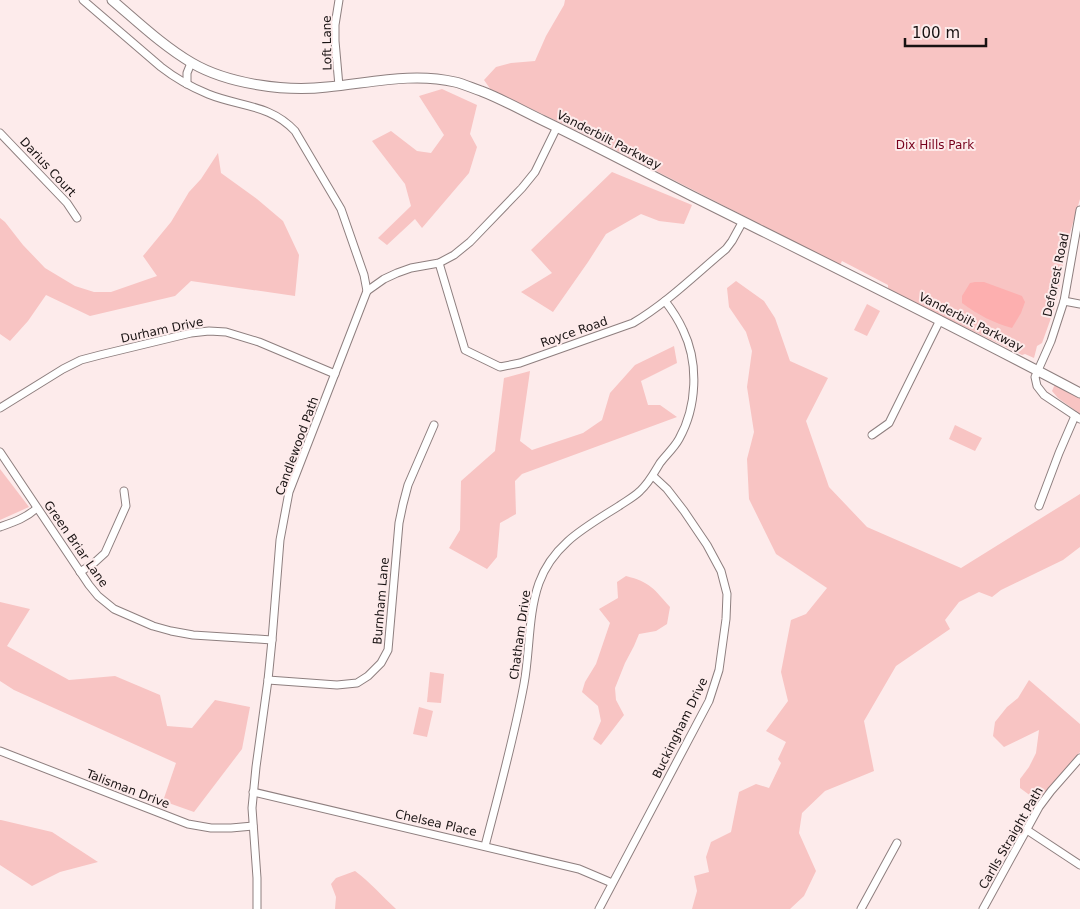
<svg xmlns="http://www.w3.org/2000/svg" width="1080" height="909" viewBox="0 0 1080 909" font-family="'DejaVu Sans',sans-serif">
<rect width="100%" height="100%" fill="#fdebeb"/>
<!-- green -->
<g fill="#f8c4c3">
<polygon points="565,0 1080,0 1080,199 1064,253 1062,274 1055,307 1042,343 1037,346 1034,358 1025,354 1022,355 893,292 888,288 888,285 842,261 840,265 576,130 491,90 484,80 496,67 511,63 535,61 546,36 564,5"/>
<polygon points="442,89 477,105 470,134 477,147 469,173 422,228 415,219 387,245 378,238 411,206 405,184 372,141 391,131 417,151 431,153 444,135 419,96"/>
<polygon points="218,153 221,173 257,199 283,221 299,255 295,296 191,281 175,296 90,316 46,295 28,321 10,341 0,334 0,218 5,222 23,245 45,268 75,286 94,292 111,292 157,276 143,256 171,222 189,192 201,179"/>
<polygon points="612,172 692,205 684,224 659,221 641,214 606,234 588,262 553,312 521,292 552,273 531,250"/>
<polygon points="736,281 764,301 775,318 790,361 828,378 806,421 829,487 867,527 961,568 1080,494 1080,547 1063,560 1001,590 992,597 979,592 959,602 945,620 950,629 896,666 864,721 874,771 825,791 802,813 799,833 816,871 804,896 790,909 692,909 697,891 694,876 709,872 706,857 711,842 731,832 739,792 756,784 769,788 781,763 778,759 786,742 766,731 788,701 781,672 791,620 806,614 827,588 776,554 749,499 747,459 754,432 747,387 752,351 746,332 729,307 727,288"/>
<polygon points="867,304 880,311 867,336 854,330"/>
<polygon points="674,346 677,363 641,381 648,405 660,405 677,417 522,474 515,481 516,514 500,523 497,557 487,569 449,548 460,530 461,481 495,451 504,378 530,371 520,441 532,450 583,433 602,420 610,393 635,365"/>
<polygon points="1055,384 1080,398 1080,414 1058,398 1052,391"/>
<polygon points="955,425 982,438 975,451 949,439"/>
<polygon points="0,469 29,507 0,520"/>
<path d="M626 576C650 582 654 589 670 607L667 624 656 631 639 634 634 646 625 663 615 688 616 700 624 715 601 745 593 739 601 721 598 706 582 692 585 682 596 664 610 623 599 609 618 598 617 582Z"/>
<polygon points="0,602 30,609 7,646 69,680 115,676 160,695 167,726 192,728 215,700 250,707 242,749 194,812 163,801 176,763 14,690 0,681"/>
<polygon points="430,672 444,674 441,703 427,702"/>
<polygon points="1029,680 1080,724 1080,752 1039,802 1020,788 1020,779 1029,767 1036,753 1039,730 1004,747 993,736 995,722 1007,707 1018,698"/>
<polygon points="419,707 433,711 427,737 413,734"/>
<polygon points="0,820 1,820 52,832 98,862 60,872 32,886 0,865"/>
<path d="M355 871C370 882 382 896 396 909H335L336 897 331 884 336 878Z"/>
</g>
<!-- water -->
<path fill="#fdafaf" d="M975 282H984L1022 296 1025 302 1021 313 1012 328C994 323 978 315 962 303V296L970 283Z"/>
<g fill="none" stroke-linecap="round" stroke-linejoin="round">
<!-- minor casing -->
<g stroke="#8e7f7f" stroke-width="9">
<g id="minor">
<path d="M83 0 161 67C175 78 191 87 208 94 240 107 270 104 295 131L341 209 364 275 367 291 289 492 280 540 272 640 268 680 256 767 252 808 257 878V909"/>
<polyline points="339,0 335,25 335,41 339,86"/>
<polyline points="187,84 187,73 191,63"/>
<polyline points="0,133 67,203 77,218"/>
<polyline points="1080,210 1064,301 1051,341 1035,377 1037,386 1044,395 1080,419"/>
<path d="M439 263 465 350 500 367 520 363 633 323C667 303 696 274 726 249L732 241 743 221"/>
<polyline points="367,291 384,279 397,273 411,268 439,263 454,255 470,242 522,188 535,172 557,127"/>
<polyline points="1064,301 1080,304"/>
<polyline points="0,408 63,369 81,360 100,355 191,333 209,331 226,332 259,342 335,374"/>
<polyline points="872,435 889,423 940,320"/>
<polyline points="0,452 89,585 98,596 114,609 153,626 171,631 193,635 272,640"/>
<polyline points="1039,506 1059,453 1075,416"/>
<path d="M0 527C14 522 26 518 37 508"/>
<polyline points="80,572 94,563 105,553 126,506 124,491"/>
<polyline points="268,680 337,685 357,683 368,676 381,663 388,650 399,523 403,504 408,485 434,425"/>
<polyline points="0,751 188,824 211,828 231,828 253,826"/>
<polyline points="253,792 579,869 612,883"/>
<polyline points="1027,830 1080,865"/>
<path d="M485 846C499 792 514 738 524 684 530 652 528 614 539 583 553 544 586 527 619 506 626 501 634 497 640 491 649 483 654 473 660 463 666 455 674 448 679 439 697 407 699 363 683 330 678 319 672 310 665 301"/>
<polyline points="599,909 709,701 719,670 726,619 727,594 721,571 707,545 684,511 667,489 653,476"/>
<polyline points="861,909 897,843"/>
<polyline points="983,909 1039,807 1051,791 1080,758"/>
</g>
</g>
<!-- major casing -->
<g stroke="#8e7f7f" stroke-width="11">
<path id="major" d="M112 0C138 22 163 46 192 63 228 84 286 92 327 87 370 83 413 72 455 82 464 84 472 88 481 91 502 99 523 111 544 121 594 145 643 171 692 196 822 261 952 325 1080 393"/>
</g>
<!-- minor -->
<use href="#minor" stroke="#fff" stroke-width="7"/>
<!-- major -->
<use href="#major" stroke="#fff" stroke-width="9"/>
</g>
<g text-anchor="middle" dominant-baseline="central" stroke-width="4" stroke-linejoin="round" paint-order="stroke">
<!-- street labels -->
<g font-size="12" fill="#181212" stroke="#fdebeb">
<text transform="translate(327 43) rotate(-91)">Loft Lane</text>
<text transform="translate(609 140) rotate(27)">Vanderbilt Parkway</text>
<text transform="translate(48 167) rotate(47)">Darius Court</text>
<text transform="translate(1056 275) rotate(-78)">Deforest Road</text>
<text transform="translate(971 322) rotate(27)">Vanderbilt Parkway</text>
<text transform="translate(162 330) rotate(-12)">Durham Drive</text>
<text transform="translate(574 332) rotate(-19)">Royce Road</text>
<text transform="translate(297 446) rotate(-70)">Candlewood Path</text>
<text transform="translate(76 544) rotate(55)">Green Briar Lane</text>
<text transform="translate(381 601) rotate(-85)">Burnham Lane</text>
<text transform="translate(520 635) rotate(-82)">Chatham Drive</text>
<text transform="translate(680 728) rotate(-64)">Buckingham Drive</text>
<text transform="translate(128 789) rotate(21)">Talisman Drive</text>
<text transform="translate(436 823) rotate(13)">Chelsea Place</text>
<text transform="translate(1011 838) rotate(-60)">Carlls Straight Path</text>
</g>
<!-- park labels -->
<g font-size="12" fill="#77001c" stroke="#fdebeb">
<text x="935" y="145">Dix Hills Park</text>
</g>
</g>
<!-- scale -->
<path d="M905 38v8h81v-8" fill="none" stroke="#181212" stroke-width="2.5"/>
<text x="912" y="38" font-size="15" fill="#181212" stroke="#fdebeb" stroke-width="4" paint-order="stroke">100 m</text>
</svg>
